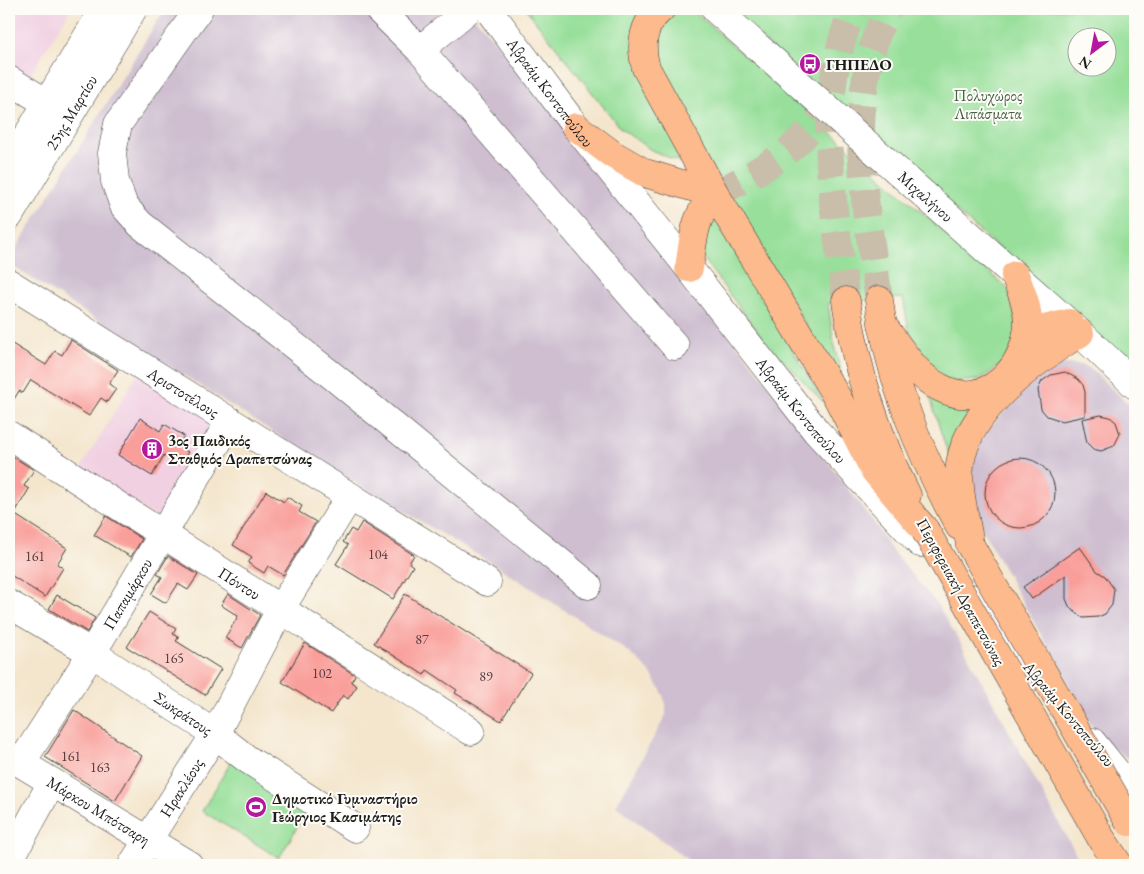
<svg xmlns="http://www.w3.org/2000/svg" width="1144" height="874" viewBox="0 0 1144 874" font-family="'EB Garamond',serif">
<rect width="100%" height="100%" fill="#fdfcf7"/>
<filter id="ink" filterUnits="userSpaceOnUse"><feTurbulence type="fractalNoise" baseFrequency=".02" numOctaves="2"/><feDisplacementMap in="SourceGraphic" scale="10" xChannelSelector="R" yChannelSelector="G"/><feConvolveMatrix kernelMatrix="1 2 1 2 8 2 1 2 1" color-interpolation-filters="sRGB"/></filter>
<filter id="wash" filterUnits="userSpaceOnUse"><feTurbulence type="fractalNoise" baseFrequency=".0096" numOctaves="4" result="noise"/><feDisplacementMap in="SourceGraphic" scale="20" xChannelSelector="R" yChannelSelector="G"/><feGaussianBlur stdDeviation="1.12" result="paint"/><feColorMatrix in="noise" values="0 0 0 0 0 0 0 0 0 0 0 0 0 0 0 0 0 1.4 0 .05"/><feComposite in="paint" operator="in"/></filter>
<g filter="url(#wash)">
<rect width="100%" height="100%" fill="#f4e6cd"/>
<!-- built -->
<g fill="#f1d0e2">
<polygon points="9,9 71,9 28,78 9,66"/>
<polygon points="138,373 220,425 161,520 80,469"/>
</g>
<!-- industrial -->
<g fill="#cebed0">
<polygon points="165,9 468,9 552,110 780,399 872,520 892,551 937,604 959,640 1082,865 695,865 616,806 666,715 666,704 661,690 649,671 629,652 498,567 320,462 9,264 9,260"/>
<polygon points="1062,364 1077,364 1090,368 1135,410 1135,761 1125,757 1106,742 1091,725 982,529 970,499 973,454 986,432 1033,379 1047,368"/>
</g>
<!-- green -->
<g fill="#97df9a" stroke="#5a7e5b" fill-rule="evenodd">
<polygon points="526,9 648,9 643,19 684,164 651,150 621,129"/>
<path d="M728 9H1135V369ZM1076 38H1106V68H1076Z"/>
<path d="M686 10 696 13 1008 289 1018 332 1004 363 978 380 949 382 912 349 903 298 828 303 835 350 848 395 660 82 649 38C660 24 667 12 686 10Z"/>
<polygon points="713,216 825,404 764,340 700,255"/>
<polygon points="926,384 976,407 956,468 945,445"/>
<polygon points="234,757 311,804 279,858 202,811"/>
</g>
<g id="blocks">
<!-- building -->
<g fill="#f99e9a">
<polygon points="71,340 118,370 109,384 116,389 107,402 101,398 89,416 31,380 23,393 19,391 9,407 9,342 46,365 55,351 62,355"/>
<polygon points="1065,372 1078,379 1083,385 1085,392 1085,416 1062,421 1047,416 1041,409 1038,390 1042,381 1051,375"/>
<polygon points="1101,415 1110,417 1116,422 1120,434 1114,446 1101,451 1093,449 1087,443 1082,419"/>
<polygon points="140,418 160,431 164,424 184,436 178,446 188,452 180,465 164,455 152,476 118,455"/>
<polygon points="9,454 34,470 24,486 29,489 14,514 67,548 57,564 63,568 45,597 9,574"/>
<circle cx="1020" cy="493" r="35"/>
<polygon points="266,491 284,502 287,497 302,506 299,512 316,522 283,575 268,566 264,573 248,563 252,557 233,545"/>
<polygon points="106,516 142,539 131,557 94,535"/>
<polygon points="362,522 414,555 409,563 413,566 393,599 336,564 348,545 343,542 351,529 356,532"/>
<polygon points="1080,547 1097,571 1105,576 1114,589 1112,605 1105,614 1098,617 1083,618 1070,608 1066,599 1066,575 1032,599 1023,587"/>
<polygon points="168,556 198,575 188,590 178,584 166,603 151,594 162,577 157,574"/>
<polygon points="228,594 260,615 242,648 225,638 238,616 221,605"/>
<polygon points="405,594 531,673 501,721 455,693 457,690 427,670 424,675 374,643"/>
<polygon points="57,595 95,618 87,632 49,609"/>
<polygon points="149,612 176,629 173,634 179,637 176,641 221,669 205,695 127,647"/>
<polygon points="305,643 355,675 351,682 357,686 348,699 343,695 331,713 282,682"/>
<polygon points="74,710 142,756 115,801 45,757"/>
</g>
</g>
</g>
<g filter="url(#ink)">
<use href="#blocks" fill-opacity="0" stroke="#3c3a37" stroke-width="1"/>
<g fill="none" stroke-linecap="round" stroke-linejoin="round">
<!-- major-tunnel -->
<g stroke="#c9beaa" stroke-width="28" stroke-dasharray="28 14" stroke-linecap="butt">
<path d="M715 194C761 171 804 148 830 102"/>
<path d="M879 300C866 204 842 100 888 9"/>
<path d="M846 301C833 201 813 106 853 9"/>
</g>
<!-- minor casing -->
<g stroke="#3c3a37" stroke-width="29">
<g id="minor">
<polyline points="199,9 118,124 112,153 115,181 124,206 140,224 334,377 588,585"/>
<polyline points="378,9 420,50"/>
<polyline points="469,9 420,50 675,346"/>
<path id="s1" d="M488 9 576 127 689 268 816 431 920 543"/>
<path id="s2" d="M715 9 1080 333 1135 385"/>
<polyline points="9,80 47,103"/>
<polyline points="9,166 104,9"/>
<path id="s3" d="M9 216 133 9"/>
<path id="s4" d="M9 283 487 582"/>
<path id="s5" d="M9 435C162 535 318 632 471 731"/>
<polyline points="971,598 1037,676"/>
<path id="s6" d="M9 604 92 653 215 734 247 759 355 828"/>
<polyline points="1092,742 1135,795"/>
<path id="s7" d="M9 756 189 865"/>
<path id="s8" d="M21 763 92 653 230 421"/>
<polyline points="9,861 52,782"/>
<path id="s9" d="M132 865 215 734 281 608 350 496"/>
</g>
</g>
<!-- major casing -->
<g stroke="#3c3a37" stroke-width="29">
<g id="major">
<path d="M661 9C642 24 640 47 646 68L715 194 838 399 874 470 925 530"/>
<path d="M576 127 612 154 645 173 715 194C693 217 694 238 689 268"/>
<path d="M879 300C889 381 921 455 959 526"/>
<path d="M846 301C856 368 876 434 907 495"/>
<path d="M882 324C899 346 915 376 941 388 986 411 1027 367 1028 323 1028 306 1021 291 1015 275"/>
<polyline points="1026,338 1044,329 1069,323"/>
<path d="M970 545C966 519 957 491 960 465 967 409 1036 360 1080 333"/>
</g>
</g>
<!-- minor -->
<use href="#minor" stroke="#fff" stroke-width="28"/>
<!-- major -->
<use href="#major" stroke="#fcba8d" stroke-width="28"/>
<!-- major-bridge casing -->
<g stroke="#3c3a37" stroke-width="29" stroke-linecap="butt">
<g id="major-bridge">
<polyline points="925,530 1101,838 1119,865"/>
<polyline points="970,545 1129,822"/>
</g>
</g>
<!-- major-bridge -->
<use href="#major-bridge" stroke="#fcba8d" stroke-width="28"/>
</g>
</g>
<!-- icons -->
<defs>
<g id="bus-disc" transform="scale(1.125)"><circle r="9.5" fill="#b5179e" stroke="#fdfcf7"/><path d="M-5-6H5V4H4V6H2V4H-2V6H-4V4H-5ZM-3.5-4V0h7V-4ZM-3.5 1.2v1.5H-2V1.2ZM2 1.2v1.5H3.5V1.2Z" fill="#fff"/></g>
<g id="building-disc" transform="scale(1.125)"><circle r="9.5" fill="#b5179e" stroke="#fdfcf7"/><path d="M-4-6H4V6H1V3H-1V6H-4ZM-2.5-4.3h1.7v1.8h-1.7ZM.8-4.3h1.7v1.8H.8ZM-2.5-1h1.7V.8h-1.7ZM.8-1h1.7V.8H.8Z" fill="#fff"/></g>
<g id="stadium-disc" transform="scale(1.125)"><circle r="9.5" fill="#b5179e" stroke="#fdfcf7"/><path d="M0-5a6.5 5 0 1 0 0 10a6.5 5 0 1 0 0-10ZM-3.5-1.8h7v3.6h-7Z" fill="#fff"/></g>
</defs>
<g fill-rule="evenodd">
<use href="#bus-disc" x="810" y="64"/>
<use href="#building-disc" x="152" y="449"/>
<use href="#stadium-disc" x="256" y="807"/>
</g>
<g text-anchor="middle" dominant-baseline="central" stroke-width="4" stroke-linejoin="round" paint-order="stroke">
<!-- number labels -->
<g font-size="14" fill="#533c3c">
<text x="378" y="554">104</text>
<text x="35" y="556">161</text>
<text x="422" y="639">87</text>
<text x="174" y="658">165</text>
<text x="322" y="673">102</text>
<text x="486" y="676">89</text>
<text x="71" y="756">161</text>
<text x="100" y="767">163</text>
</g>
<!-- poi labels -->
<g font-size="16" font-weight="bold" fill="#1c1c1c" stroke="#fdfcf7" text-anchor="start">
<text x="826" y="64">ΓΗΠΕΔΟ</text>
<text x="168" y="440">3ος Παιδικός<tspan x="168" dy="18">Σταθμός Δραπετσώνας</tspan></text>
<text x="272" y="798">Δημοτικό Γυμναστήριο<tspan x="272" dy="18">Γεώργιος Κασιμάτης</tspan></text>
</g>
<!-- street labels -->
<g font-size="16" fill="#1c1c1c" stroke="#fdfcf7">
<text stroke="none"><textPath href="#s1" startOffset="104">Αβραάμ Κοντοπούλου</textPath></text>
<text stroke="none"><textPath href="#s3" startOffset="121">25ης Μαρτίου</textPath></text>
<text stroke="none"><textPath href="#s2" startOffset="282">Μιχαλήνου</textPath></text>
<text stroke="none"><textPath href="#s4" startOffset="206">Αριστοτέλους</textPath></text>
<text stroke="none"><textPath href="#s1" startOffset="509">Αβραάμ Κοντοπούλου</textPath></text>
<text stroke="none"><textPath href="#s5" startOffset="274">Πόντου</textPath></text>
<text transform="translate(961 592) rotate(61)">Περιφερειακή Δραπετσώνας</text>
<text stroke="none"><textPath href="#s8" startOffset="200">Παπαμάρκου</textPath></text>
<text stroke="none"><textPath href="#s6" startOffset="206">Σωκράτους</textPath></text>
<text transform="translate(1069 714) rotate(50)">Αβραάμ Κοντοπούλου</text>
<text stroke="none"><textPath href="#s9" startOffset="92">Ηρακλέους</textPath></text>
<text stroke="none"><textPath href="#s7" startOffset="105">Μάρκου Μπότσαρη</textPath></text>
</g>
<!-- park labels -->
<g font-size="16" fill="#476048" stroke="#fdfcf7">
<text x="988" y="95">Πολυχώρος<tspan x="988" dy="18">Λιπάσματα</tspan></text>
</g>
</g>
<!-- margin -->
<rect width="1144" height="874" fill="none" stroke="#fdfcf7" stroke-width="30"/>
<!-- north arrow -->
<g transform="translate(1092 52) rotate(212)"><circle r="24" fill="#fdfcf7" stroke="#a3a29f"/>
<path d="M0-4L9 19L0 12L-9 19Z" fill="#b5179e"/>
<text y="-8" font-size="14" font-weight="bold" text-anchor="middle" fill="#1c1c1c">N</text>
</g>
</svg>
